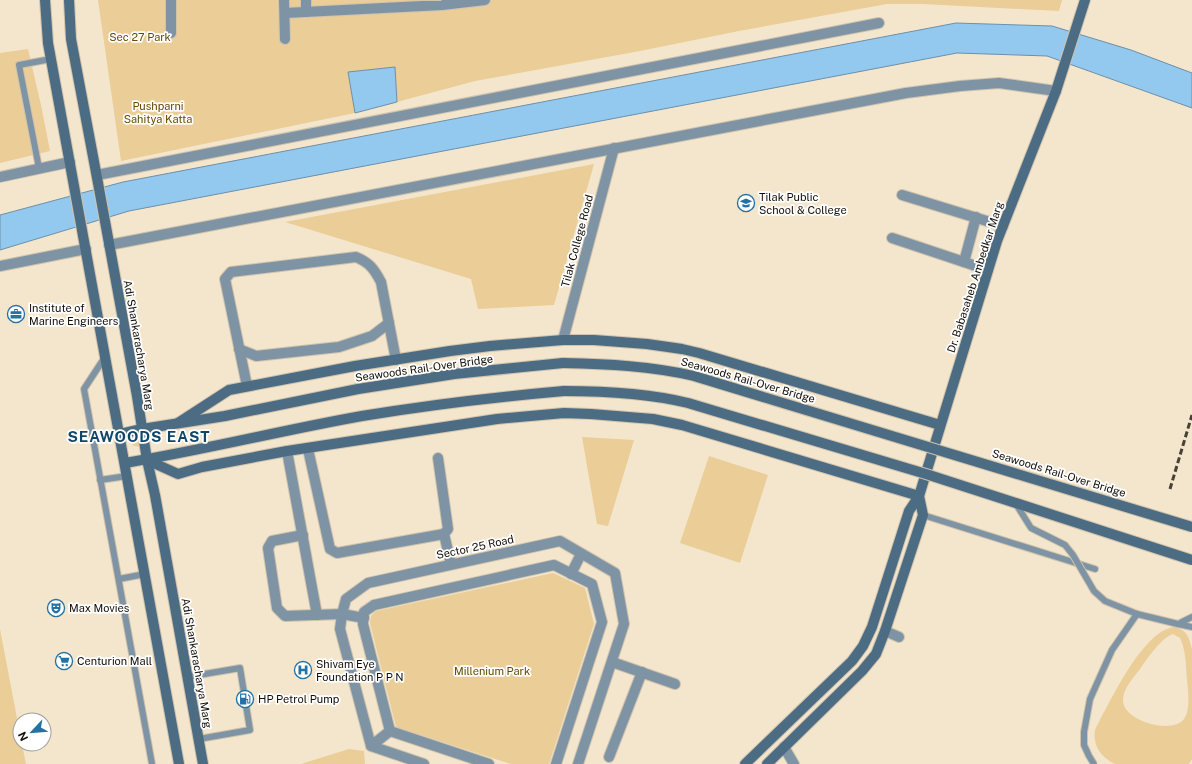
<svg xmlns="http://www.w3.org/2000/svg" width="1192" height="764" viewBox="0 0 1192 764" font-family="'Public Sans',sans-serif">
<rect width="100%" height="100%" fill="#f4e6cd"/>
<!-- green -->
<g fill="#eacd97" fill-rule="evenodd">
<polygon points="98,0 1062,0 1059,11 923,4 887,4 739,31 640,51 475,81 397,102 395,67 348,72 355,113 121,161"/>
<polygon points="28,49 41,105 50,151 0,163 0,53"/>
<polygon points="594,164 554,305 478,309 471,279 285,222"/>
<path d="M149 432C153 449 129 453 128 435Z"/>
<polygon points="582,437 634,440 608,526 597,524"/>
<polygon points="709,456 768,475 740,563 680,543"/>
<polygon points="553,573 585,588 594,624 549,764 511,764 396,727 370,623 371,616 376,611"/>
<path d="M1174 627C1187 630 1189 637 1192 649V759L1189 764H1115C1106 760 1096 751 1095 740 1094 737 1095 733 1095 730 1108 705 1143 630 1174 627ZM1173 634 1180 638C1186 650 1186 667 1187 680 1188 691 1191 709 1184 719 1172 735 1124 721 1123 701 1122 690 1133 678 1140 669 1147 659 1162 637 1173 634Z"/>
<polygon points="0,629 20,734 20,744 22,744 26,764 0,764"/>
<polygon points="349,749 364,751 365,764 301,764"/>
</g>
<!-- water -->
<g fill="#93c8ef" stroke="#6c90a9">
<polygon points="956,23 1052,26 1131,50 1192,73 1192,108 1047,56 957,53 129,211 0,250 0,215 123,182"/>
<polygon points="395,67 397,102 355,113 348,72"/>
</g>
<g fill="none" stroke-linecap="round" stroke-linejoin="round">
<!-- lane casing -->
<g stroke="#d0c3ad" stroke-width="8">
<g id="lane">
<polyline points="39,168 19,65 51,59"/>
<polyline points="105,357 84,389 152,764"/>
<polyline points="100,480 127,476"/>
<polyline points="923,515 1095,569"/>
<polyline points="119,579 145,574"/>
<polyline points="1178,624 1192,617"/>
<polyline points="1178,624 1192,627"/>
<polyline points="187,677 240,668 250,730 199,739"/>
</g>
</g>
<!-- street casing -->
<g stroke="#d0c3ad" stroke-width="12">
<g id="street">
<polyline points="171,0 171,33"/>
<polyline points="284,0 285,39"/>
<polyline points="306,0 306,12"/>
<polyline points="285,13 442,5 485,0"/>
<polyline points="97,175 879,23"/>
<polyline points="0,177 70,162"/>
<polyline points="902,195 1003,226"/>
<polyline points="892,238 988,270"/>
<polyline points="109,245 906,93 960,86 999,83 1056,91"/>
<polyline points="964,262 976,217"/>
<polyline points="0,266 86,249"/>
<polyline points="563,340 614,148"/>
<polyline points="239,349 256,356 339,347 372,336 389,323"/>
<path d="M247 386 225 279 231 272 356 257C370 263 374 269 381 282L396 360"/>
<polyline points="308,449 330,549 337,553 444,534"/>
<polyline points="287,451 317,615"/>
<polyline points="438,458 448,529 444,534 451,564"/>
<polyline points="303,535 272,541 268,548 277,608 285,616 342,614 364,618"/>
<polyline points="571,574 581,554"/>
<polyline points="885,631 899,637"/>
<polyline points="612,662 675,684"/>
<polyline points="371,746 390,731"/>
<polyline points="784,747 794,764"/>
<polyline points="609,757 642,672"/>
<polyline points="424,764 371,746 340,629 342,614 346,599 368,583 560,541 615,573 624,624 578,764"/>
<polyline points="489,764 390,731 363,624 364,612 374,605 554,565 592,584 602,622 556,764"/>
</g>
</g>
<!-- secondary casing -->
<g stroke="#d0c3ad" stroke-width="12">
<g id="secondary">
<polyline points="45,0 48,43 179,764"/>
<polyline points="69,0 71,39 98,183 137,396 147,460 155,495 203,764"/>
<polyline points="178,423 229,390 355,366 450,351 490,346 563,340 594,340 647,344 682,349 699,353 940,425"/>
<polyline points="120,434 142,429 225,416 358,389 454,374 563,363"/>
<polyline points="147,460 178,474 202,467 287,451 497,419 564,413 591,414 653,419 682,425 919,496"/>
<path d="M125 463C204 450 283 430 362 416 429 405 496 397 564 391"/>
<polyline points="745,764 852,661 863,646 872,627 909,511 919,496 997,241 1056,91 1085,0"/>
<polyline points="767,764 862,671 876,654 885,631 923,515 919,496"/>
</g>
</g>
<!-- lane -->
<use href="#lane" stroke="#7e94a5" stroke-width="6"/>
<!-- street -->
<use href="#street" stroke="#7e94a5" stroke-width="10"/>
<!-- secondary -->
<use href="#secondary" stroke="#4c6c84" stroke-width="10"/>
<!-- rail -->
<polyline stroke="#484136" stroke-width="3" stroke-dasharray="6 3" stroke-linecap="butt" points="1170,489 1192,415"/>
<!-- lane-bridge casing -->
<g stroke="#d0c3ad" stroke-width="8" stroke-linecap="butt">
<g id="lane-bridge">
<polyline points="1016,504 1031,528 1065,545 1073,555 1094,591 1105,601 1137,614 1178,624"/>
<polyline points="1094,764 1089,756 1084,745 1084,732 1090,699 1112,650 1137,614"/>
</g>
</g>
<!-- secondary-bridge casing -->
<g stroke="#d0c3ad" stroke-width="12" stroke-linecap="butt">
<g id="secondary-bridge">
<path d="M563 363C607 364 651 366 694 376L1192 527"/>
<path d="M564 391C605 391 647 393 688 403L926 474 1192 560"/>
</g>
</g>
<!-- lane-bridge -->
<use href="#lane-bridge" stroke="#7e94a5" stroke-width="6"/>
<!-- secondary-bridge -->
<use href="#secondary-bridge" stroke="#4c6c84" stroke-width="10"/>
</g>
<!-- icons -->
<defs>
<g id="university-ring" transform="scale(0.9)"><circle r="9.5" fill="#fff" stroke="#2372a4" stroke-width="1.5"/><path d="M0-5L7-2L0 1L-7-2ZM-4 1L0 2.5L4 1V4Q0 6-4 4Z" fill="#2372a4"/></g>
<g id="office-ring" transform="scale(0.9)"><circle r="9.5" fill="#fff" stroke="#2372a4" stroke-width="1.5"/><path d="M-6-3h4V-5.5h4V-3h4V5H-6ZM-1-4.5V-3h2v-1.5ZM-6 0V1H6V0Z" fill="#2372a4"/></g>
<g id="theatre-ring" transform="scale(0.9)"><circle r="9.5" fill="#fff" stroke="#2372a4" stroke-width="1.5"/><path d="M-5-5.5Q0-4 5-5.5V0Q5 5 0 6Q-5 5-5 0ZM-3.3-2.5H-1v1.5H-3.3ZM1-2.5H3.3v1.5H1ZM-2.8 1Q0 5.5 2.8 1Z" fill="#2372a4"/></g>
<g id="supermarket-ring" transform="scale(0.9)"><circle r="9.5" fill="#fff" stroke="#2372a4" stroke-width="1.5"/><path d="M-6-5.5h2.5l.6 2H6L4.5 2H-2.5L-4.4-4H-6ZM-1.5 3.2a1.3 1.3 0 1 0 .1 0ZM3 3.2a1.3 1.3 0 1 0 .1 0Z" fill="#2372a4"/></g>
<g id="hospital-ring" transform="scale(0.9)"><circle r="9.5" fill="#fff" stroke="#2372a4" stroke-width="1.5"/><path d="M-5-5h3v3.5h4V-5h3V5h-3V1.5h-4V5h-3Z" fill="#2372a4"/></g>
<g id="fuel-ring" transform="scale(0.9)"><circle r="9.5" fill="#fff" stroke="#2372a4" stroke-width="1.5"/><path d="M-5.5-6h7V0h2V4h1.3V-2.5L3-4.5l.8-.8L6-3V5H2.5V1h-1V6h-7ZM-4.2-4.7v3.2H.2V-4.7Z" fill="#2372a4"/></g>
</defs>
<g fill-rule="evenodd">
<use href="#university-ring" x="746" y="203"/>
<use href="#office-ring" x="16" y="314"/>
<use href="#theatre-ring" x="56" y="608"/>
<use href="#supermarket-ring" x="64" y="661"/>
<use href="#hospital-ring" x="303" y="670"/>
<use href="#fuel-ring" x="245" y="699"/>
</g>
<g text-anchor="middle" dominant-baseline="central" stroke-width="3.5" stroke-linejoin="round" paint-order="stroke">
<!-- park labels -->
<g font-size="11" fill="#664903" stroke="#fff">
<text x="140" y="37">Sec 27 Park</text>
<text x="158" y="106">Pushparni<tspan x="158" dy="13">Sahitya Katta</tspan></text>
<text x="492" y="671">Millenium Park</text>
</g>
<!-- poi labels -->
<g font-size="11" fill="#120d06" stroke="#fff" text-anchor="start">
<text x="759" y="197">Tilak Public<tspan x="759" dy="13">School &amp; College</tspan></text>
<text x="29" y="308">Institute of<tspan x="29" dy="13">Marine Engineers</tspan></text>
<text x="69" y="608">Max Movies</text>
<text x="77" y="661">Centurion Mall</text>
<text x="316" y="664">Shivam Eye<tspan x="316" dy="13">Foundation P P N</tspan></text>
<text x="258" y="699">HP Petrol Pump</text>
</g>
<!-- street labels -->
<g font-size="11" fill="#120d06" stroke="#fff">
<text transform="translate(577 241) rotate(-75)">Tilak College Road</text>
<text transform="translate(975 277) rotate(-72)">Dr. Babasaheb Ambedkar Marg</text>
<text transform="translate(139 345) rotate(80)">Adi Shankaracharya Marg</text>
<text transform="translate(424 368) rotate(-8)">Seawoods Rail-Over Bridge</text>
<text transform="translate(748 380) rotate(16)">Seawoods Rail-Over Bridge</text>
<text transform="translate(1059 473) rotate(17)">Seawoods Rail-Over Bridge</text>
<text transform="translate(475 547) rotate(-12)">Sector 25 Road</text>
<text transform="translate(197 663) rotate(80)">Adi Shankaracharya Marg</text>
</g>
<!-- district labels -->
<g font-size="15" font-weight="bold" letter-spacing="1" fill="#104769" stroke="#fff">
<text x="139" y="436">SEAWOODS EAST</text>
</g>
</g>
<!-- north arrow -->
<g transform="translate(32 732) rotate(244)"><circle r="19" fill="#ffffff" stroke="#a09e9b"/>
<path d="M0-3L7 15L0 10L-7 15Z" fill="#2372a4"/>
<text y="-6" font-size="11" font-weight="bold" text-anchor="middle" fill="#120d06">N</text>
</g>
</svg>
